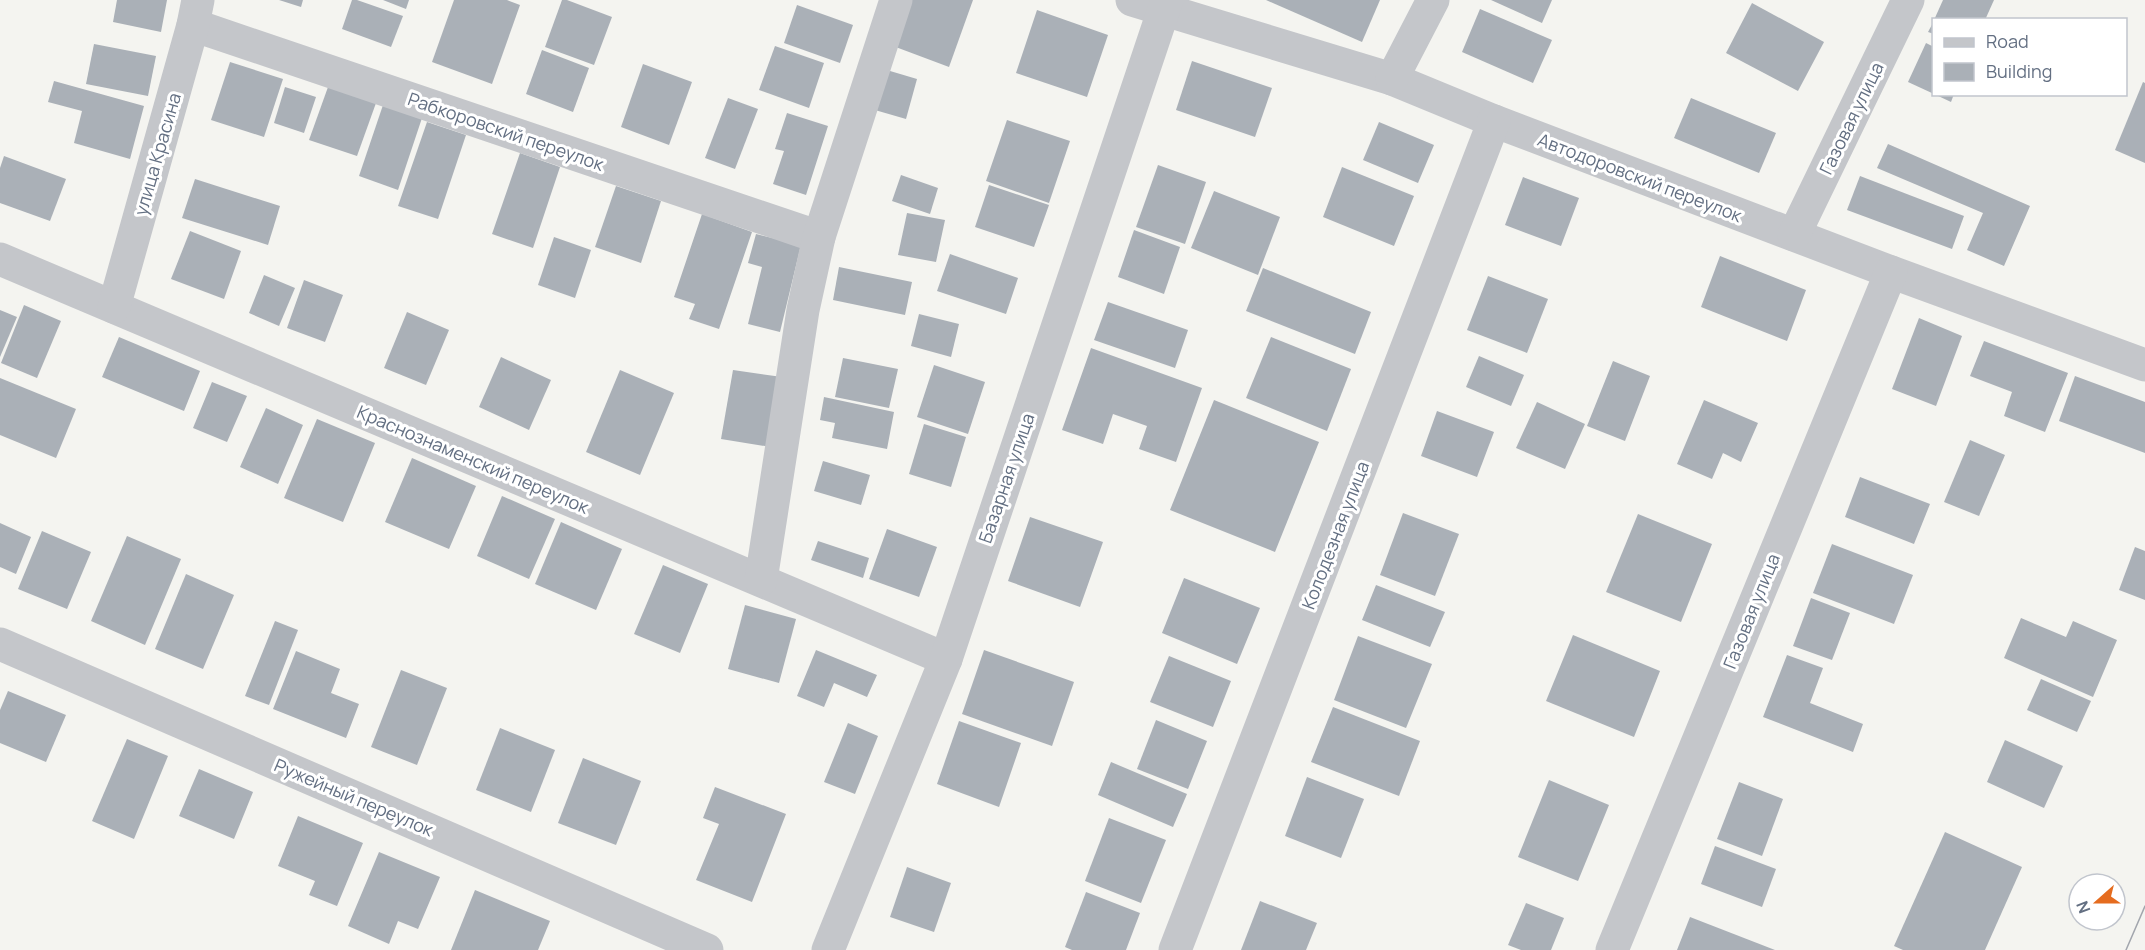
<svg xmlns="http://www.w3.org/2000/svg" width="2145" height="950" viewBox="0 0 2145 950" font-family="Manrope,sans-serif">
<rect width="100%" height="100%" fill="#f4f4f0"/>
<!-- building -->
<g fill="#aab0b7">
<polygon points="117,0 167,0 161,32 113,22"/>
<polygon points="279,0 303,0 301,7"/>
<polygon points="352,0 357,0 403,16 391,47 342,29"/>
<polygon points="383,0 409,0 406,9"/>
<polygon points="454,0 507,0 520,5 492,84 432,62"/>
<polygon points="562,0 567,0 612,17 594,65 545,47"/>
<polygon points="910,0 973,0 949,67 893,46"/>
<polygon points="1266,0 1380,0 1362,42"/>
<polygon points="1491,0 1552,0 1542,23"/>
<polygon points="1943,0 1994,0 1985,20 1934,20"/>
<polygon points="1752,3 1824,42 1798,91 1726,53"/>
<polygon points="797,5 853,25 840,63 784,43"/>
<polygon points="1480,9 1552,40 1533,83 1462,52"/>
<polygon points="1037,10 1108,35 1087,97 1016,73"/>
<polygon points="1934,21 1934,34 1928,32"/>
<polygon points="1926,43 1934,47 1934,94 1908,82"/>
<polygon points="94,44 156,56 148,96 86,84"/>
<polygon points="775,46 824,63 809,108 759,90"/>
<polygon points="542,50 589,68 573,112 526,94"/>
<polygon points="1192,61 1272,88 1255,137 1176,110"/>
<polygon points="230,62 283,79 264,137 211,120"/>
<polygon points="643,64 692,82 669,145 621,127"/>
<polygon points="880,68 917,79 906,119 868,108"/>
<polygon points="54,81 144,106 130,159 74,143 82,111 48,102"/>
<polygon points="2143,82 2145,83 2145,163 2115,150"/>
<polygon points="285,87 316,97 304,133 274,123"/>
<polygon points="328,87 376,103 357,156 309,140"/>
<polygon points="1934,94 1954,94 1951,102"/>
<polygon points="728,98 758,109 735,169 705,158"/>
<polygon points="1691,98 1776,133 1759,173 1674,138"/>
<polygon points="383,105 422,118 398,190 359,176"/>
<polygon points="787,113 828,126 806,195 773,184 784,151 775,149"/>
<polygon points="1007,120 1070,141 1049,203 986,181"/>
<polygon points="427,122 466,135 438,219 398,206"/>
<polygon points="1379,122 1434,145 1418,183 1363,160"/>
<polygon points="1888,144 2030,206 2004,266 1967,250 1983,213 1877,168"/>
<polygon points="520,153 560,167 533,248 492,234"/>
<polygon points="4,156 66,179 50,221 0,203 0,168"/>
<polygon points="1158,165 1206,182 1185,244 1136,227"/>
<polygon points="1342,167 1414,196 1394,246 1323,217"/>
<polygon points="901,175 938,188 930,214 892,201"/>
<polygon points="1860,176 1964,216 1952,249 1847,210"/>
<polygon points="1523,177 1579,198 1561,246 1505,225"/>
<polygon points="195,179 280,206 268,245 182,218"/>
<polygon points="989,185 1049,205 1034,247 975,227"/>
<polygon points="616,186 661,201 641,263 595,247"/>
<polygon points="1214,191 1280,217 1258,275 1191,248"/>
<polygon points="907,213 945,220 936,262 898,255"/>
<polygon points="702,214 752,232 719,329 689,319 695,304 674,297"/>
<polygon points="1134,230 1180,247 1164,294 1118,277"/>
<polygon points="190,231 241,251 224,299 171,279"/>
<polygon points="756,234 801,245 780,332 748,324 762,267 748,263"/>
<polygon points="554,237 591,250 575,298 538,285"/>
<polygon points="950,254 1018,278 1006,314 937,291"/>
<polygon points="1720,256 1806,290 1787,341 1701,307"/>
<polygon points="839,267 912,282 905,315 833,300"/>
<polygon points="1263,268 1371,312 1355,354 1246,311"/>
<polygon points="264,275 295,288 279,326 249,313"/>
<polygon points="1488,276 1548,299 1527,353 1467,330"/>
<polygon points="304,280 343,295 325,342 287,328"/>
<polygon points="1108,302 1188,330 1175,368 1094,340"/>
<polygon points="24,305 61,321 37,378 1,363"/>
<polygon points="0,310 17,317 0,357"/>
<polygon points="407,312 449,330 426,385 384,368"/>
<polygon points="919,314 959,324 951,357 911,346"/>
<polygon points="1919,318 1962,336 1936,406 1892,389"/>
<polygon points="119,337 200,371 184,411 102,377"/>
<polygon points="1271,337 1351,369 1327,431 1246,398"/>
<polygon points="1984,341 2068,373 2045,432 2004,416 2012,392 1970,376"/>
<polygon points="1091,348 1202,388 1176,462 1139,449 1147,426 1113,414 1103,444 1062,430"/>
<polygon points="1479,356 1524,375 1511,406 1466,387"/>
<polygon points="501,357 551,380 529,430 479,407"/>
<polygon points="843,358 898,369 889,408 835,397"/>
<polygon points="1613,361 1650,376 1625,441 1587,426"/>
<polygon points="934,365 985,382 968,434 917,417"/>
<polygon points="620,370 674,393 640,475 586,452"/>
<polygon points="733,370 782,377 771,447 721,439"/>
<polygon points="2075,376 2145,402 2145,453 2059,421"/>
<polygon points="0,378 76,409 56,458 0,435"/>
<polygon points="212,382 247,396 227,442 193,428"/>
<polygon points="824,397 894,412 887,449 832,438 835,423 820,420"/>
<polygon points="1214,400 1319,442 1275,552 1170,510"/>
<polygon points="1704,400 1758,423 1741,462 1723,453 1712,479 1677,464"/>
<polygon points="1537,402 1585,424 1565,469 1516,448"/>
<polygon points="266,408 303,425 278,484 240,467"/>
<polygon points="1437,411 1494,432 1477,477 1421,456"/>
<polygon points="317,419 375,443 343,522 284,498"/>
<polygon points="924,424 966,437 951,487 909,474"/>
<polygon points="1970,440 2005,455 1979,516 1944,502"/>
<polygon points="412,458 476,486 449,549 385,522"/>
<polygon points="823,461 870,475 861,505 814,491"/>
<polygon points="1860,477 1930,504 1914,544 1845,517"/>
<polygon points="502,496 555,519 529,579 477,556"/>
<polygon points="1403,513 1459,534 1435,596 1380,575"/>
<polygon points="1638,514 1712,544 1681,622 1606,592"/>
<polygon points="1030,517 1103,542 1080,607 1008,581"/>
<polygon points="561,522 622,549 596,610 535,584"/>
<polygon points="0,523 31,537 16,574 0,567"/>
<polygon points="887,529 937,547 919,597 869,579"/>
<polygon points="42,531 91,552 67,609 18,589"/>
<polygon points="127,536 181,559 145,645 91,621"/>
<polygon points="818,541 869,558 863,578 811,560"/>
<polygon points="1832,544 1913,575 1894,624 1813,593"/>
<polygon points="2135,547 2145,551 2145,600 2119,590"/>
<polygon points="663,565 708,584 680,653 634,634"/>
<polygon points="186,574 234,595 203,669 155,649"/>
<polygon points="1184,578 1260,608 1237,664 1162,633"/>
<polygon points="1376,585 1445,612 1430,647 1362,620"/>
<polygon points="1811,598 1850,613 1832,660 1793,646"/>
<polygon points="745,605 796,619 779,683 728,669"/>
<polygon points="2021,618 2066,637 2073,621 2117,640 2093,697 2004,658"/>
<polygon points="275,621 298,630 269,705 245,696"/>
<polygon points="1573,635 1660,671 1634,737 1546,701"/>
<polygon points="1358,636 1432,664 1406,728 1334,700"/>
<polygon points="816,650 877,675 867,697 834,683 824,707 797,696"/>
<polygon points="984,650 1074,682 1052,746 962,714"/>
<polygon points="296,651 340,669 331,693 359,704 346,738 273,709"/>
<polygon points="1787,655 1823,668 1810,703 1863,724 1853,752 1763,717"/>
<polygon points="1169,656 1231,681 1213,727 1150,702"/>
<polygon points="401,670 447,688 417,765 371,747"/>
<polygon points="2041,679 2091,701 2077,732 2027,710"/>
<polygon points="8,691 66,715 46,762 0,743 0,710"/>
<polygon points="1333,707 1420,741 1399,796 1311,762"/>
<polygon points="1156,720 1207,741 1188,789 1137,769"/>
<polygon points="959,721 1021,743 999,807 937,784"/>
<polygon points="848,723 878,736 855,794 824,782"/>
<polygon points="500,728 555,750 531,812 476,790"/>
<polygon points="127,739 168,756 134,839 92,821"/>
<polygon points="2005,740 2063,766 2044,808 1987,782"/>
<polygon points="583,758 641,781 616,845 558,823"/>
<polygon points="1111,762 1187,794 1173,827 1098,795"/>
<polygon points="199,769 253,792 234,839 179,816"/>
<polygon points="1307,777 1364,799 1341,858 1285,836"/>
<polygon points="1549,780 1609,805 1578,881 1518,857"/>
<polygon points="1739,782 1783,799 1762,856 1717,839"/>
<polygon points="715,787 786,814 752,902 696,880 719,824 703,818"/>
<polygon points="298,816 363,843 337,906 309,895 315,881 278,866"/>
<polygon points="1109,818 1166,840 1141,903 1085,881"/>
<polygon points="1945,832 2022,867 1985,950 1903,950 1894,946"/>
<polygon points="1715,846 1776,869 1762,907 1701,884"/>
<polygon points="379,852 440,877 418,929 398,921 389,944 348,926"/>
<polygon points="907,867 951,883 934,932 890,917"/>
<polygon points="475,890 550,921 538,950 451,950"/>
<polygon points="1086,892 1140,913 1126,950 1072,950 1065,947"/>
<polygon points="1260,901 1317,923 1306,950 1241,950"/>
<polygon points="1526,903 1564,918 1551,950 1521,950 1508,945"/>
<polygon points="1690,917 1775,950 1677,950"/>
</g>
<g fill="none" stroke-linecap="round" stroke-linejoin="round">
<!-- minor -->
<g stroke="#c4c6ca" stroke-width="33">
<polyline points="1132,0 1392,79 1494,121 1891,272 2145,365"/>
<polyline points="193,25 819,237"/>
<polyline points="1392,79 1433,0"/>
<polyline points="1794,235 1908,0"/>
<polyline points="0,259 946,659"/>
<polyline points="114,307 193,25 198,0"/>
<polyline points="761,580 803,310 819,237 896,0"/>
<polyline points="0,644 707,950"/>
<polyline points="828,950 946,659 1167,0"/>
<polyline points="1175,950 1494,121"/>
<polyline points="1612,950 1891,272"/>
</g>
<!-- tram -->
<polyline stroke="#a2a6ad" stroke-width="1.5" points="2126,950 2145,906"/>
</g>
<g text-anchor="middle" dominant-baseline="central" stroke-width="6" stroke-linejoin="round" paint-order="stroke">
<!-- street labels -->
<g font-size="18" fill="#636f82" stroke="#fff">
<text transform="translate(1851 118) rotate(-64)">Газовая улица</text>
<text transform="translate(506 131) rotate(19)">Рабкоровский переулок</text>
<text transform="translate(157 154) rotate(-74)">улица Красина</text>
<text transform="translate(1640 177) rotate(21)">Автодоровский переулок</text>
<text transform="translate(473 459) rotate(23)">Краснознаменский переулок</text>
<text transform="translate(1006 478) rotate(-71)">Базарная улица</text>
<text transform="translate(1335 535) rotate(-69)">Колодезная улица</text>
<text transform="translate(1751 611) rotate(-68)">Газовая улица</text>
<text transform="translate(354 797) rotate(23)">Ружейный переулок</text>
</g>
</g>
<!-- legend -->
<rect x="1932" y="18" width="195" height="78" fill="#ffffff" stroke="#c1c5cd" stroke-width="1.5"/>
<rect x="1944" y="38" width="30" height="9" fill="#c4c6ca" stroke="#c1c5cd" stroke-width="1.5"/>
<text x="1986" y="48" font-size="18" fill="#636f82">Road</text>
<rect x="1944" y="63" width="30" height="18" fill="#aab0b7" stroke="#c1c5cd" stroke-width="1.5"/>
<text x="1986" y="78" font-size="18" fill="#636f82">Building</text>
<!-- north arrow -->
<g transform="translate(2097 902) rotate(249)"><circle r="28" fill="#ffffff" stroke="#c1c5cd" stroke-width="1.5"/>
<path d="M0-4.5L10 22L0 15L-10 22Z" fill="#e56c1f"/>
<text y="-9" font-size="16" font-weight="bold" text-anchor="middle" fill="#636f82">N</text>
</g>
</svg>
